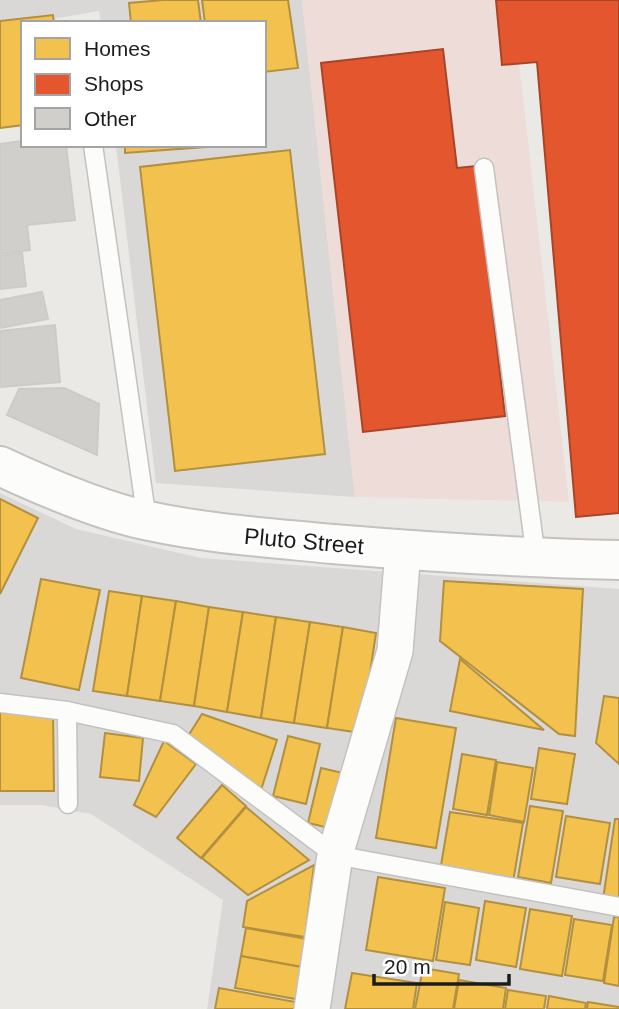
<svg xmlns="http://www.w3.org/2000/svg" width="619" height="1009" viewBox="0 0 619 1009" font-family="Arial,sans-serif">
<rect width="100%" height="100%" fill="#ebe9e5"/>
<!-- residential -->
<g fill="#dad8d6">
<polygon points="0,0 302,0 355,497 156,483 116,145 264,145 264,23 101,23 99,11 0,28"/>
<polygon points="0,493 76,529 201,558 619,589 619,1009 207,1009 223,900 91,814 41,805 0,805"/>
</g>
<!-- commercial -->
<polygon fill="#eedcd9" points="302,0 512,0 569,502 355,497"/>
<!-- homes -->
<g fill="#f2c14e" stroke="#b2903f" stroke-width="2">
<polygon points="163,0 198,0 201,23 131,23 129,3"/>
<polygon points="202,0 288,0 298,68 264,72 264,23 205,23"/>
<polygon points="53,15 54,23 23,23 23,125 0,128 0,21"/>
<polygon points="125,145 204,145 205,147 125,153"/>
<polygon points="290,150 325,454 175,471 140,167"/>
<polygon points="0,499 38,518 0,594"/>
<polygon points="41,579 100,590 79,690 21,678"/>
<polygon points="444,581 583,589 575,736 559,734 440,641"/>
<polygon points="109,591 142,596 127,696 93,691"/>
<polygon points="142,596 176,601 160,701 127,696"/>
<polygon points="176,601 209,607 194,706 160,701"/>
<polygon points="209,607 243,612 227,712 194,706"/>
<polygon points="243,612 276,617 261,718 227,712"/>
<polygon points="276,617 310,622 294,723 261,718"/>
<polygon points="310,622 343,627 327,728 294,723"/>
<polygon points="343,627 376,633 361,733 327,728"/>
<polygon points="460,659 544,730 450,711"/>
<polygon points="604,696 619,698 619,764 596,743"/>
<polygon points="53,711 54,791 0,791 0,712"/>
<polygon points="202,714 277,740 261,790 185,741"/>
<polygon points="396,718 456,728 436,848 376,838"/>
<polygon points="105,733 143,738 139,781 100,777"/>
<polygon points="288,736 320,744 306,804 273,796"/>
<polygon points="164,741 196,764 156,817 134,805"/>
<polygon points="539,748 575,754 567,804 531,799"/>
<polygon points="462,754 496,760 487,815 453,809"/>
<polygon points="497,762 533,768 524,822 489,815"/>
<polygon points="321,768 352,775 338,830 308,823"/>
<polygon points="222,785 246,806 201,858 177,838"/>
<polygon points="530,806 563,811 551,883 518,877"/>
<polygon points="246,807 309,860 248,895 202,858"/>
<polygon points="450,812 523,823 513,882 440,871"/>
<polygon points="566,816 610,823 600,884 556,877"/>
<polygon points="615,819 619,819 619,902 603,899"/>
<polygon points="314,865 305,937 243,927 247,901"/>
<polygon points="378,877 445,888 433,961 366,950"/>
<polygon points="485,901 526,908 516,967 476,960"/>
<polygon points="445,902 479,908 470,965 436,960"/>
<polygon points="530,909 572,916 562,976 520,969"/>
<polygon points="614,917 619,917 619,986 604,983"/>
<polygon points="574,919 612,925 603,981 565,975"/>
<polygon points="246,928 312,940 307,968 241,956"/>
<polygon points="241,956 307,968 301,1000 235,988"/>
<polygon points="423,968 459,974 453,1009 415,1009"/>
<polygon points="352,973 417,983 413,1009 345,1009"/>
<polygon points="459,980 506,988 503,1009 454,1009"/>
<polygon points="219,988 301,1003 300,1009 215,1009"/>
<polygon points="508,990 546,996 544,1009 505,1009"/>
<polygon points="549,996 586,1003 585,1009 547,1009"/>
<polygon points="588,1002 619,1007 619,1009 587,1009"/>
</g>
<!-- shops -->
<g fill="#e4572e" stroke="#a84529" stroke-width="2">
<polygon points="496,0 619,0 619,513 576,517 537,62 502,65"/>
<polygon points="443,49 457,168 476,166 505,416 363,432 321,63"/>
</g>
<!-- building -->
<g fill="#d1cfcc" stroke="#cecbc6" stroke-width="2">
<polygon points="23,141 23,145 66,145 75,220 27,225 30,250 0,254 0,144"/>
<polygon points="22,253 26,286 0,289 0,256"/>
<polygon points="42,292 48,319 0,328 0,300"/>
<polygon points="55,325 60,382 0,387 0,331"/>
<polygon points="64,388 99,404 97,455 7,415 19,389"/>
</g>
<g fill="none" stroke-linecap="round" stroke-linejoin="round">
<!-- service casing -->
<g stroke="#c3c2c1" stroke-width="21">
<g id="service">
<polyline points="93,145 147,521"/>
<polyline points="484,168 536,558"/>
<polyline points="0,703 67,711 173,734 335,855 619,907"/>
<polyline points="67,711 68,804"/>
</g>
</g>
<!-- minor casing -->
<g stroke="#c3c2c1" stroke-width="38">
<polyline id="minor" points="312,1009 335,855 395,651 403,550"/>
</g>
<!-- tertiary casing -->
<g stroke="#c3c2c1" stroke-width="42">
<path id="tertiary" d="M0 466C45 487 100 511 149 521 209 534 272 538 333 544 428 552 523 558 619 560"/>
</g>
<!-- service -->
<use href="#service" stroke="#fcfcfb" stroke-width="18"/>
<!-- minor -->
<use href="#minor" stroke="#fcfcfb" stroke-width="35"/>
<!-- tertiary -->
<use href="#tertiary" stroke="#fcfcfb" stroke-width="38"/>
</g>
<g text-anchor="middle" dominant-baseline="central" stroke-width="7" stroke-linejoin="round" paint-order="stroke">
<!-- street labels -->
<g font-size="23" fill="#1c1c1c" stroke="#fff">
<text transform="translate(304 541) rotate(5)">Pluto Street</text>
</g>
</g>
<!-- legend -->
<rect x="21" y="21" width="245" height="126" fill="#ffffff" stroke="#a4a4a4" stroke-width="2"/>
<rect x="35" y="38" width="35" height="21" fill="#f2c14e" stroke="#a4a4a4" stroke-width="2"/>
<text x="84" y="56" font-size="21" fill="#1c1c1c">Homes</text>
<rect x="35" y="74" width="35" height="21" fill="#e4572e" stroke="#a4a4a4" stroke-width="2"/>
<text x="84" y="91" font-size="21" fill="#1c1c1c">Shops</text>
<rect x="35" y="108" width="35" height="21" fill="#d1cfcc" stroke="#a4a4a4" stroke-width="2"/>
<text x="84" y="126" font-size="21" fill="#1c1c1c">Other</text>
<!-- scale -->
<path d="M374 974v10h135v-10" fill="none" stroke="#1c1c1c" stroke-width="3.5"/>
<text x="384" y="974" font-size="21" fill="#1c1c1c" stroke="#ffffff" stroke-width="5" paint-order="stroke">20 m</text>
</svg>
